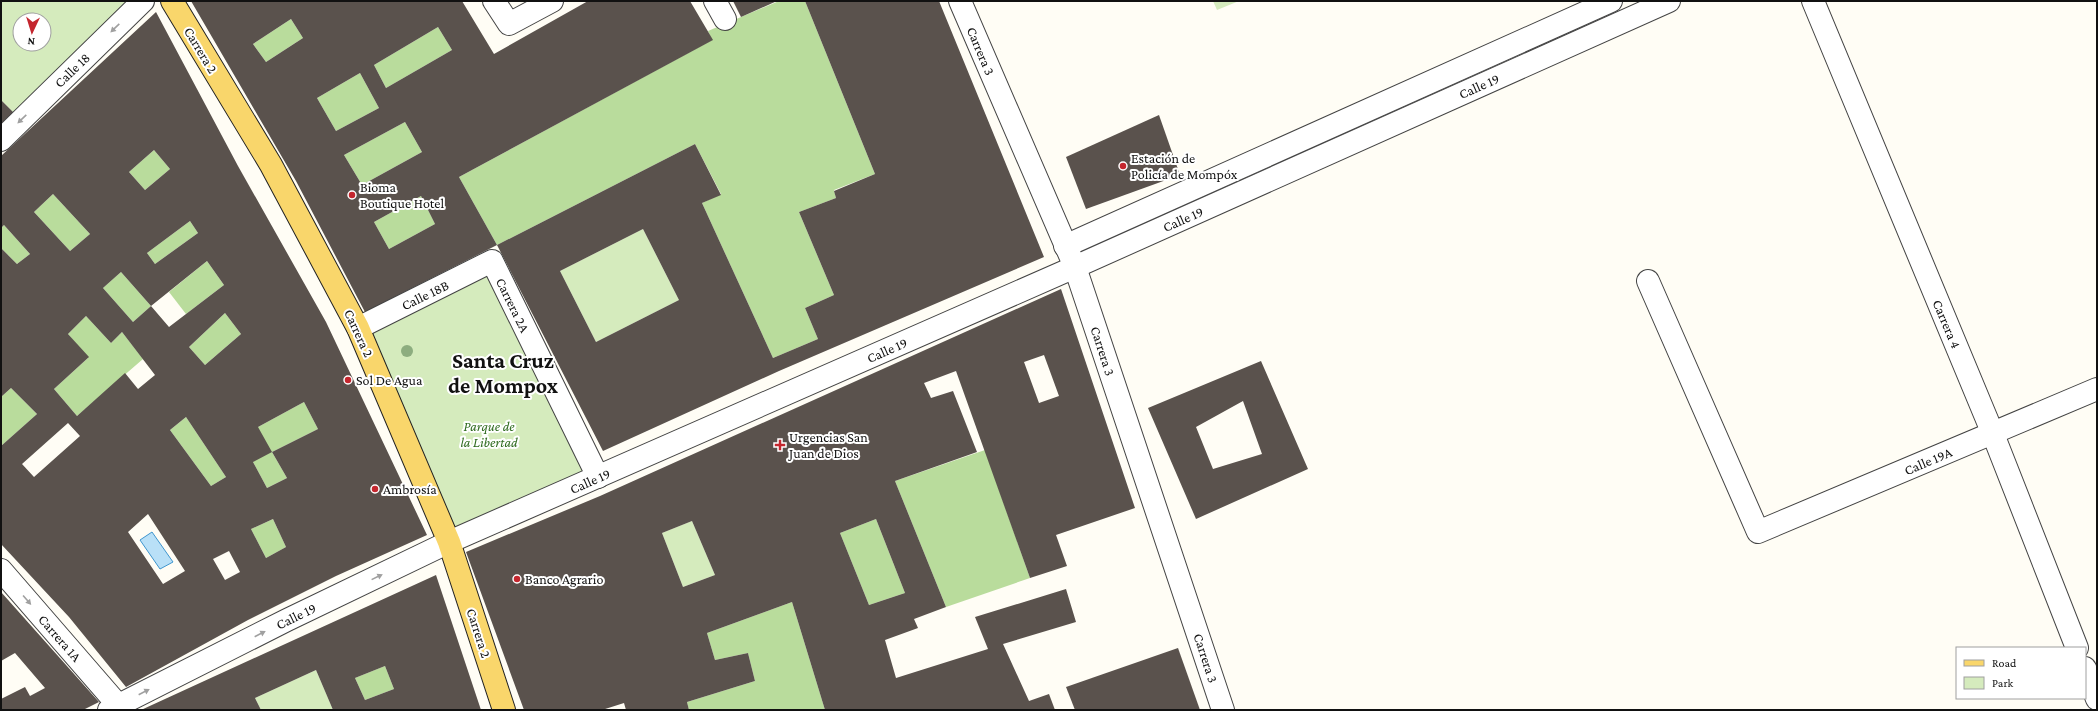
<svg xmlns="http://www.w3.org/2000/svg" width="2098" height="711" viewBox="0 0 2098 711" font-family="'Crimson Pro',serif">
<rect width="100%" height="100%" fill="#fffdf5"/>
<!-- green -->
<g fill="#d5ebbd" fill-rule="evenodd">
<path d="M1 1H133L16 115 1 100ZM20 20H44V44H20Z"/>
<polygon points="1213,1 1239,1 1217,10"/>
<polygon points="643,229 679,300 596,342 560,271"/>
<polygon points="492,261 598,477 449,542 358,328"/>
<polygon points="692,521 715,575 683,587 662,533"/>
<polygon points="316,670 333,710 261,710 255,698"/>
</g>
<!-- forest -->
<g fill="#b9dc9c">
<polygon points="779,1 805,1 875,174 834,190 836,198 799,212 834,295 805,308 818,339 773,358 702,203 721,194 695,144 497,245 459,177 712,40 708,31"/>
<polygon points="291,19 303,38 266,62 253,44"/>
<polygon points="438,27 452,50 386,88 374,65"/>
<polygon points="360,73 379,108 336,131 317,98"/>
<polygon points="405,122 422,152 362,185 344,155"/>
<polygon points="154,150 170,169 145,190 129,172"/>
<polygon points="53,194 90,234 70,251 34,212"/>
<polygon points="421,196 435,224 389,249 374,222"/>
<polygon points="190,221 198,233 155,264 147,253"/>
<polygon points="4,225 30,254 17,264 1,248 1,228"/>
<polygon points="207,261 224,285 186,314 169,292"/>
<polygon points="121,272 151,306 133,322 103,288"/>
<polygon points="225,313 241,334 205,365 189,347"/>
<polygon points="86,316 111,343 122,332 143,359 77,416 54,389 88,358 68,334"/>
<polygon points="11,388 37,414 1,446 1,397"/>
<polygon points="304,402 318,429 272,452 287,478 267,488 253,462 258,427"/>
<polygon points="186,417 226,477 211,486 170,430"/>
<polygon points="985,450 1030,578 946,607 895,481"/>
<polygon points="273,519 286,547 266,558 251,529"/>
<polygon points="876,519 905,593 869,605 840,533"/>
<polygon points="792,602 825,710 689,710 687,702 755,681 748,653 715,660 707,633"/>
<polygon points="385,666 394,689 365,700 355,678"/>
</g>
<!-- water -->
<polygon fill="#b9e0f7" stroke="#3f96cf" points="152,532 173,562 160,569 140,540"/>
<!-- building -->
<g fill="#5a524d" fill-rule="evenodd">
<path d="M191 1H462L494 54 588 1H690L713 40 459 177 497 245 365 312 296 181ZM291 19 303 38 266 62 253 44ZM438 27 452 50 386 88 374 65ZM360 73 379 108 336 131 317 98ZM405 122 422 152 362 185 344 155ZM421 196 435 224 389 249 374 222Z"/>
<polygon points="733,1 777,1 741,17"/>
<path d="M805 1H939L1044 257 779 371 603 451 497 245 695 144 721 195 702 203 773 358 818 339 805 308 834 295 799 212 836 198 834 191 875 174ZM643 229 679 300 596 342 560 271Z"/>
<path d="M156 12 238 166 326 322 427 535 336 576 248 620 126 687 69 617 1 544V446L37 414 11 388 1 397V248L17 264 30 254 4 225 1 228V156ZM154 150 170 169 145 190 129 172ZM53 194 90 234 70 251 34 212ZM190 221 198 233 155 264 147 253ZM207 261 224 285 169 327 151 306 133 322 103 288 121 272 151 306ZM225 313 241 334 205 365 189 347ZM86 316 111 343 122 332 155 375 138 389 125 373 77 416 54 389 89 357 68 334ZM304 402 318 429 272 452 287 478 267 488 253 462 272 452 258 427ZM186 417 226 477 211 486 170 430ZM68 423 80 436 34 477 22 464ZM148 514 185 571 163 584 128 532ZM273 519 286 547 266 558 251 529ZM229 551 240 572 225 580 213 559Z"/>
<polygon points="1,100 16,115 1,129"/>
<polygon points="1159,115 1180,175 1086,209 1066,157"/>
<path d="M1061 289 1135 508 1056 535 1067 566 1030 578 956 371 924 383 931 398 953 391 977 452 895 481 946 607 914 619 918 628 885 640 896 678 988 649 975 617 1066 589 1076 622 1003 644 1029 701 1049 694 1055 710H825L792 602 707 633 715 660 748 653 755 681 687 702 689 710H626L624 703 602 710H524L466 552 600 496ZM1044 355 1059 396 1039 403 1024 362ZM876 519 905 593 869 605 840 533ZM692 521 715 575 683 587 662 533Z"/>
<path d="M1261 361 1308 469 1196 519 1148 408ZM1243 401 1262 454 1213 469 1196 427Z"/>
<path d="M436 575 481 710H333L316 670 255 698 261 710H141ZM385 666 394 689 365 700 355 678Z"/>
<polygon points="1,592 99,702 83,710 1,710 1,699 25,687 30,696 45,688 15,653 1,661"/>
<polygon points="1178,648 1200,710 1075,710 1066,687"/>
</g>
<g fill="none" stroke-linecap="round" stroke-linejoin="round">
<!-- minor casing -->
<g stroke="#444" stroke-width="24">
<g id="minor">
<polyline points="494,1 509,24 552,1"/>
<polyline points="715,1 725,19"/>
<polyline points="960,1 1075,267 1223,710"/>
<polyline points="1813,1 1993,434 2077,648"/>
<polyline points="1,140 143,1"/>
<polyline points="1065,246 1611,1"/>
<polyline points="1648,281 1758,532 2097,389"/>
<polyline points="358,328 492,261 598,477"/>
<polyline points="1,570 118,705"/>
<polyline points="2085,668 2097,699"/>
<polyline points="109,710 287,620 449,542 1075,267 1669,1"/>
</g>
</g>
<!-- major casing -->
<g stroke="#222" stroke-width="24">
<polyline id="major" points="172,1 271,165 358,328 449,542 504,710"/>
</g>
<!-- minor -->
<use href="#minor" stroke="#fff" stroke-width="22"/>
<!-- major -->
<use href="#major" stroke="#f9d66b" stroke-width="22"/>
</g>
<!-- trees -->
<circle fill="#8dad7f" cx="407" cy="351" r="6"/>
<!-- one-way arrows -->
<defs><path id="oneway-solid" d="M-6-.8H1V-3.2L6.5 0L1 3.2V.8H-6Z"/></defs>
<g fill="#a0a0a0">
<use href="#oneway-solid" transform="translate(115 28) rotate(136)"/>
<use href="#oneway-solid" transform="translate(22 119) rotate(136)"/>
<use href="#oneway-solid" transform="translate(377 577) rotate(-26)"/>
<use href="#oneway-solid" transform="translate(27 600) rotate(49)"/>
<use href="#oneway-solid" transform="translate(260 634) rotate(-27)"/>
<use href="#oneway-solid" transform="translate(144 692) rotate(-27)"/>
</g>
<!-- markers -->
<g fill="#c4262e" stroke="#fff" stroke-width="1.5">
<circle cx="1123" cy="166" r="4"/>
<circle cx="352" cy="195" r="4"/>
<circle cx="348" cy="380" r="4"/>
<path d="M778 439h4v4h4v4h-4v4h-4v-4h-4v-4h4z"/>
<circle cx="375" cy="489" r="4"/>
<circle cx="517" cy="579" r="4"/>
</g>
<g text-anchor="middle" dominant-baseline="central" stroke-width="4" stroke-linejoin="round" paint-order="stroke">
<!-- street labels -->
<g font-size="14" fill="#111" stroke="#fff">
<text transform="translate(201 50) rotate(59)">Carrera 2</text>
<text transform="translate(981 51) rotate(67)">Carrera 3</text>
<text transform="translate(72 70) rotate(-44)">Calle 18</text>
<text transform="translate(1479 86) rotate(-24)">Calle 19</text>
<text transform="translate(1183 219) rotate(-24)">Calle 19</text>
<text transform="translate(425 295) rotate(-26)">Calle 18B</text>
<text transform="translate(513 305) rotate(64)">Carrera 2A</text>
<text transform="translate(1947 324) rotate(67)">Carrera 4</text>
<text transform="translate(359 333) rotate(65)">Carrera 2</text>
<text transform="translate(887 350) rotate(-24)">Calle 19</text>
<text transform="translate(1103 351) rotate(72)">Carrera 3</text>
<text transform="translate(1928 461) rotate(-23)">Calle 19A</text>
<text transform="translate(590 481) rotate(-24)">Calle 19</text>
<text transform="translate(296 616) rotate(-26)">Calle 19</text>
<text transform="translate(479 633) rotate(72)">Carrera 2</text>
<text transform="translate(60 638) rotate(49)">Carrera 1A</text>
<text transform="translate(1206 658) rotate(72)">Carrera 3</text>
</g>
<!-- poi labels -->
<g font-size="14" fill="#111" stroke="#fff" text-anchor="start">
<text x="1131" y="158">Estación de<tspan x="1131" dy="16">Policía de Mompóx</tspan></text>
<text x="360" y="187">Bioma<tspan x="360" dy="16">Boutique Hotel</tspan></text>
<text x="356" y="380">Sol De Agua</text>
<text x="789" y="437">Urgencias San<tspan x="789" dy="16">Juan de Dios</tspan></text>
<text x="383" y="489">Ambrosía</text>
<text x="525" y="579">Banco Agrario</text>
</g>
<!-- park labels -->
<g font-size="14" font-style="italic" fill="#2f6b1f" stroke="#fff">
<text x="489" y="426">Parque de<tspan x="489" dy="16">la Libertad</tspan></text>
</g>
<!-- town labels -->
<g font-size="22" font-weight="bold" fill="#111" stroke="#fff">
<text x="503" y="360">Santa Cruz<tspan x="503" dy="25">de Mompox</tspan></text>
</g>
</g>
<!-- border -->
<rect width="2098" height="711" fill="none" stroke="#111111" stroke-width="4"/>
<!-- legend -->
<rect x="1956" y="647" width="130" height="52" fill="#ffffff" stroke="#a0a0a0"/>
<rect x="1964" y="660" width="20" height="6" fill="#f9d66b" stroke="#a0a0a0"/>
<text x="1992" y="667" font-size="12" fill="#111111">Road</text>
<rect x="1964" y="677" width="20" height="12" fill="#d5ebbd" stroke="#a0a0a0"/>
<text x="1992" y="687" font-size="12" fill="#111111">Park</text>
<!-- north arrow -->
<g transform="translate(32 32) rotate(184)"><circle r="19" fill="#ffffff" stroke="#a0a0a0"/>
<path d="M0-3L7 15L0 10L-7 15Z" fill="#c4262e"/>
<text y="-6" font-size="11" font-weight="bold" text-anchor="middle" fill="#111111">N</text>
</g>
</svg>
